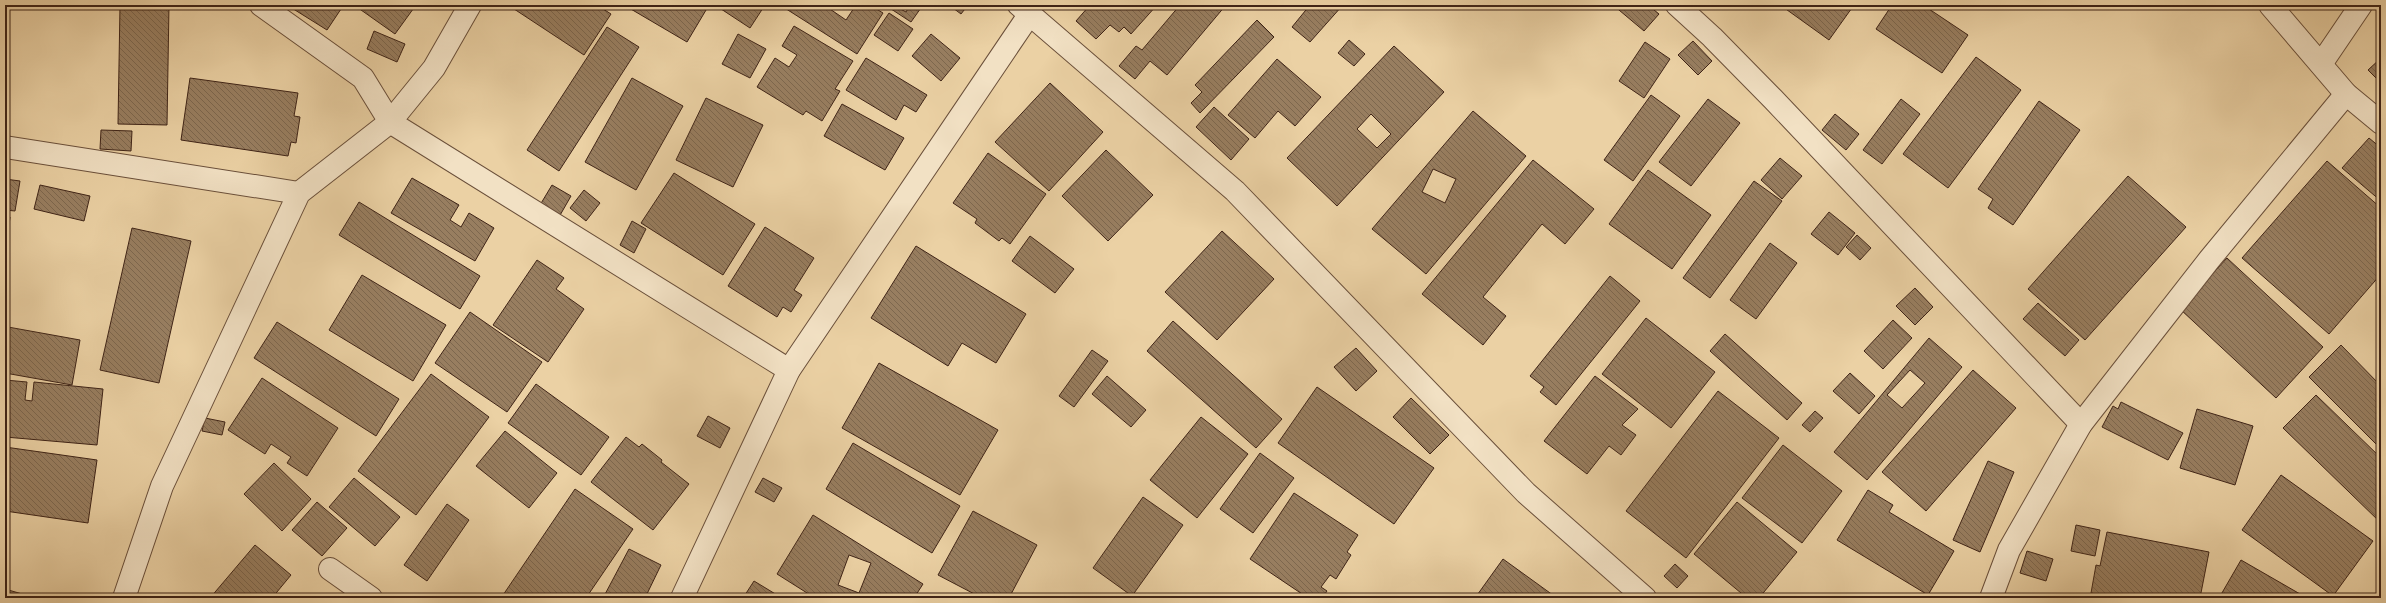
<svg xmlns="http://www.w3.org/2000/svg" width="2386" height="603" viewBox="0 0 2386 603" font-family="'Gentium Book Plus',serif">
<defs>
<pattern id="building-back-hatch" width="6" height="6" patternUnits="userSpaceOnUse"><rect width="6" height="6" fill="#987e60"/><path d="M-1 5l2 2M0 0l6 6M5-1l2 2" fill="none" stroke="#7d674e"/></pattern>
</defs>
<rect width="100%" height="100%" fill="#ebd1a4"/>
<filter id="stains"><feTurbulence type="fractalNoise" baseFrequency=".005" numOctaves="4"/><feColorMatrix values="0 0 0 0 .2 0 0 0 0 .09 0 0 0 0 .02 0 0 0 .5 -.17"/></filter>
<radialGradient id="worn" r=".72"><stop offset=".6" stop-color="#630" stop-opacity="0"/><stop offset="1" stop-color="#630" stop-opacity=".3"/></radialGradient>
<!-- building -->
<g fill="url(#building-back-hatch)" stroke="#3f2417" fill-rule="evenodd">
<polygon points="120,5 169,5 167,125 118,124"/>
<polygon points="287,5 342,5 343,6 327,30"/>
<polygon points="354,5 416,5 395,34"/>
<polygon points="508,5 597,5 611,14 584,55"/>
<polygon points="624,5 709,5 687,42"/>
<polygon points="715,5 765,5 750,28"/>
<polygon points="780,5 828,5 827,7 846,20 856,5 870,5 883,13 857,54"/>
<polygon points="885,5 893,5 906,12 910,5 923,5 911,22"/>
<polygon points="949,5 968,5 961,14"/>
<polygon points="1090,5 1157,5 1131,34 1124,27 1119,32 1110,25 1096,39 1076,21"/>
<polygon points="1180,5 1226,5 1167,75 1150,61 1135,79 1119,66 1136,46 1142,50"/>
<polygon points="1310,5 1342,6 1310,42 1292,27"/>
<polygon points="1613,5 1648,5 1659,14 1644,31"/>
<polygon points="1784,5 1854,5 1829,40 1783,7"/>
<polygon points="1892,5 1923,5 1968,35 1942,73 1876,29"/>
<polygon points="889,13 913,29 898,51 874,35"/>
<polygon points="1257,20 1274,37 1200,113 1191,103 1202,92 1195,85"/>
<polygon points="794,26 853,61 835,89 840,91 822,121 806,111 803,115 757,87 775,58 789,67 797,55 782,46"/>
<polygon points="607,27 639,47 559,171 527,150"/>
<polygon points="374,31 405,44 397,62 367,49"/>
<polygon points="738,34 766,49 750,78 722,64"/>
<polygon points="931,34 960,58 941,81 912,56"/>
<polygon points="1349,40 1365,54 1354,66 1338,53"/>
<polygon points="1693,41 1712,61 1698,75 1678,55"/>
<polygon points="1645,42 1670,59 1644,98 1619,81"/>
<path d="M1394 46 1444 92 1337 206 1287 158ZM1371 114 1391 134 1377 148 1357 129Z"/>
<polygon points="1976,57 2021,90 1948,188 1903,154"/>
<polygon points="866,58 927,95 916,112 904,105 896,120 846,90"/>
<polygon points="2381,58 2381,83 2368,70"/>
<polygon points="1277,59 1321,97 1295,126 1278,111 1255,138 1228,115"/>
<polygon points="190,78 298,93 294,116 300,117 296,143 291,142 288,156 181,140"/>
<polygon points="632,78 683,106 636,190 585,162"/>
<polygon points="1050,83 1103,132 1049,191 995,142"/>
<polygon points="1651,95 1680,116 1633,181 1604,160"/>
<polygon points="706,98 763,125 733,187 676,160"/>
<polygon points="1708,99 1740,123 1691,186 1659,162"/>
<polygon points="1901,99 1920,114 1882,164 1863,150"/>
<polygon points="2039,101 2080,130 2013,225 1988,208 1993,199 1978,189"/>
<polygon points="842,104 904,138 885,170 824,136"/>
<polygon points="1214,107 1249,139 1231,160 1196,127"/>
<path d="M1473 111 1526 156 1426 274 1372 229ZM1433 169 1456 179 1445 203 1422 192Z"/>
<polygon points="1835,114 1859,134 1846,150 1822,130"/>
<polygon points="101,130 132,131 131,151 100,149"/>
<polygon points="2369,138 2381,148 2381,201 2342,168"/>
<polygon points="1106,150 1153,195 1108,241 1062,196"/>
<polygon points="988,153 1046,194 1010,244 1002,238 999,241 975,223 977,219 953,203"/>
<polygon points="1780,158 1802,176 1782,199 1761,180"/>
<polygon points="1533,160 1594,209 1565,244 1542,224 1483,297 1506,316 1483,345 1422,294"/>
<polygon points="2327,161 2381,208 2381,274 2329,334 2242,258"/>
<polygon points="1648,170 1711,215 1672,269 1609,224"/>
<polygon points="674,173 755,224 723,275 641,223"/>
<polygon points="2128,176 2186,227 2085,340 2028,289"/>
<polygon points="412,178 459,205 450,220 461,227 469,213 494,228 475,261 391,213"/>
<polygon points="5,179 20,181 15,211 5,210"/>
<polygon points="1754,181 1782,201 1710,298 1683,278"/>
<polygon points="40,185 90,196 84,221 34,209"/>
<polygon points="552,185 571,196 559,217 540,205"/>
<polygon points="584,190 600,203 586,221 570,208"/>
<polygon points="359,202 480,276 460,309 339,235"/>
<polygon points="1829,212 1855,233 1838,255 1811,234"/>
<polygon points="5,217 10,217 5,260"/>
<polygon points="632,221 646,229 634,253 620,245"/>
<polygon points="765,227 814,258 794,290 802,295 791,312 783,307 777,317 728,286"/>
<polygon points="132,228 191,241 159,383 100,370"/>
<polygon points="1222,231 1274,279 1217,340 1165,292"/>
<polygon points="1857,235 1871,248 1860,260 1846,247"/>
<polygon points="1030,236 1074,269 1055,293 1012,261"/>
<polygon points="1770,243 1797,263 1756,319 1730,300"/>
<polygon points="916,246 1026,314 996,363 962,343 948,366 871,318"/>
<polygon points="2227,258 2323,347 2276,398 2180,309"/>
<polygon points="537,260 564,278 556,289 584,309 548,362 493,325"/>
<polygon points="362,275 446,325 413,381 329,330"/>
<polygon points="1610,276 1640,301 1556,405 1540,392 1544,387 1530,376"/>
<polygon points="1915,288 1933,307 1915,325 1896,306"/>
<polygon points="2038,303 2079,340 2065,356 2023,319"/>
<polygon points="470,312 542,362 507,412 435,363"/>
<polygon points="1646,318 1715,372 1671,428 1602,374"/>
<polygon points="1893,320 1912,338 1883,369 1864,351"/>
<polygon points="1173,321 1282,419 1256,448 1147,351"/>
<polygon points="277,322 399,399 376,436 254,358"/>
<polygon points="8,327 80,340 72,385 5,373 5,345"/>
<polygon points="1725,334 1802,403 1787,420 1710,351"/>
<path d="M1929 338 1962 367 1867 480 1834 452ZM1910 370 1925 383 1902 408 1887 395Z"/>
<polygon points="2341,345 2381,386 2381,449 2309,377"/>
<polygon points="1356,348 1377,371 1356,391 1334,367"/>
<polygon points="1092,350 1108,361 1074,407 1059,396"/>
<polygon points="879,363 998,430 960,495 842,428"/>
<polygon points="1973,370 2016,408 1926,511 1882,472"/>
<polygon points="1850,373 1875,396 1859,414 1833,391"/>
<polygon points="431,374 489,417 416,515 358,471"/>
<polygon points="1107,376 1146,410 1131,427 1092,394"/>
<polygon points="1595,376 1638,409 1622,425 1636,435 1621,455 1609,446 1587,474 1544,441"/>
<polygon points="262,378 338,428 307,476 287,463 291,457 271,444 265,454 228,430"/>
<polygon points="5,380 27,382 25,400 32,401 34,382 103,389 97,445 5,437"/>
<polygon points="536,384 609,437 581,475 508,423"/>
<polygon points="1317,387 1434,468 1394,524 1278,443"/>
<polygon points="1718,391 1779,438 1686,558 1626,511"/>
<polygon points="2316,395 2381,458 2381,523 2283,428"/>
<polygon points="1411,398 1449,435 1430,454 1393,417"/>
<polygon points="2121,402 2183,433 2168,460 2102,427 2113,406 2118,409"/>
<polygon points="2197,409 2253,426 2235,485 2180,468"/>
<polygon points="1815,411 1823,418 1810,432 1802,425"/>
<polygon points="708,416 730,428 720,448 697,436"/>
<polygon points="1201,417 1248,454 1197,518 1150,480"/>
<polygon points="205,418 225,422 222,435 202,431"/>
<polygon points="505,431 557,473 529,508 476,466"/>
<polygon points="626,437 639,447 642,444 662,460 661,462 689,484 653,530 591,482"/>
<polygon points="853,443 960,506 932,553 826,489"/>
<polygon points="1783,445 1842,491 1802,543 1742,498"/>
<polygon points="5,447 97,460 88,523 5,511"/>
<polygon points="1260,453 1294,478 1253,533 1220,509"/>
<polygon points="1988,461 2014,472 1980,552 1953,540"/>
<polygon points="274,463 311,499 282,531 244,494"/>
<polygon points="2281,475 2373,541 2333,596 2242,530"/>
<polygon points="354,478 400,517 375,546 329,507"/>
<polygon points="763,478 782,488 774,502 755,492"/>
<polygon points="575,489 633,529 586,598 501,598"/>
<polygon points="1868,490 1893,505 1889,512 1954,551 1928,595 1837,540"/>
<polygon points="1294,493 1358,535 1347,552 1351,555 1336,579 1330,575 1321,587 1327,591 1322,598 1308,598 1250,559"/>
<polygon points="1143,497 1183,525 1132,596 1093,568"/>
<polygon points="317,502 347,528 322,556 292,530"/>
<polygon points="1737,502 1797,552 1759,598 1747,598 1694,554"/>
<polygon points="447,504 469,520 427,581 404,565"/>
<polygon points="973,511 1037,545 1009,598 982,598 938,575"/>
<path d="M813 515 923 584 914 598H815L777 574ZM849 555 871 563 859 593 838 585Z"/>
<polygon points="2076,525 2100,530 2095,556 2071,551"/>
<polygon points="2107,532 2209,552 2200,598 2112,598 2091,593 2096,565 2100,566"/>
<polygon points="255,545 291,575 272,598 210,598"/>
<polygon points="629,549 661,565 645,598 603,598"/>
<polygon points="2027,551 2053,559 2046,581 2020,573"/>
<polygon points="1503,559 1557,598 1475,598"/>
<polygon points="2241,560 2307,598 2219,598"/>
<polygon points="1675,564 1688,576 1677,588 1664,576"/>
<polygon points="754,581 782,598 743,598"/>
<polygon points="5,589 36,598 5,598"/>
</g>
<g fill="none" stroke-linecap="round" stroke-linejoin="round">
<!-- minor casing -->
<g stroke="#6a4f3a" stroke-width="24">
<g id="minor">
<polyline points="261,5 363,78 390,122 789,370"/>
<polyline points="1019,5 1235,191 1526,493 1645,598"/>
<polyline points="1677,5 1712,37 1773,99 2081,424"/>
<polyline points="2270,5 2346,94 2381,123"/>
<polyline points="2321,64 2361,5"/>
<polyline points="5,147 299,193"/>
<polyline points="330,569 371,598"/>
<polyline points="124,598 162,486 299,193 390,122 434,68 470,5"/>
<polyline points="682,598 789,370 1029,15"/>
<polyline points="1991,598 2009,550 2081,424 2209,260 2346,94"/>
</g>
</g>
<!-- minor -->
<use href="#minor" stroke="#f2e1c4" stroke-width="22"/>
</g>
<!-- margin -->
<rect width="2386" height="603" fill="none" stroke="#ebd1a4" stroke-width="20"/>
<rect x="6" y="6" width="2374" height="591" fill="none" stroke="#3f2417" stroke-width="2"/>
<rect x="10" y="10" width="2366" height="583" fill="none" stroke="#3f2417"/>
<rect width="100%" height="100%" filter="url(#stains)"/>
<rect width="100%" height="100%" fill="url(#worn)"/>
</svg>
